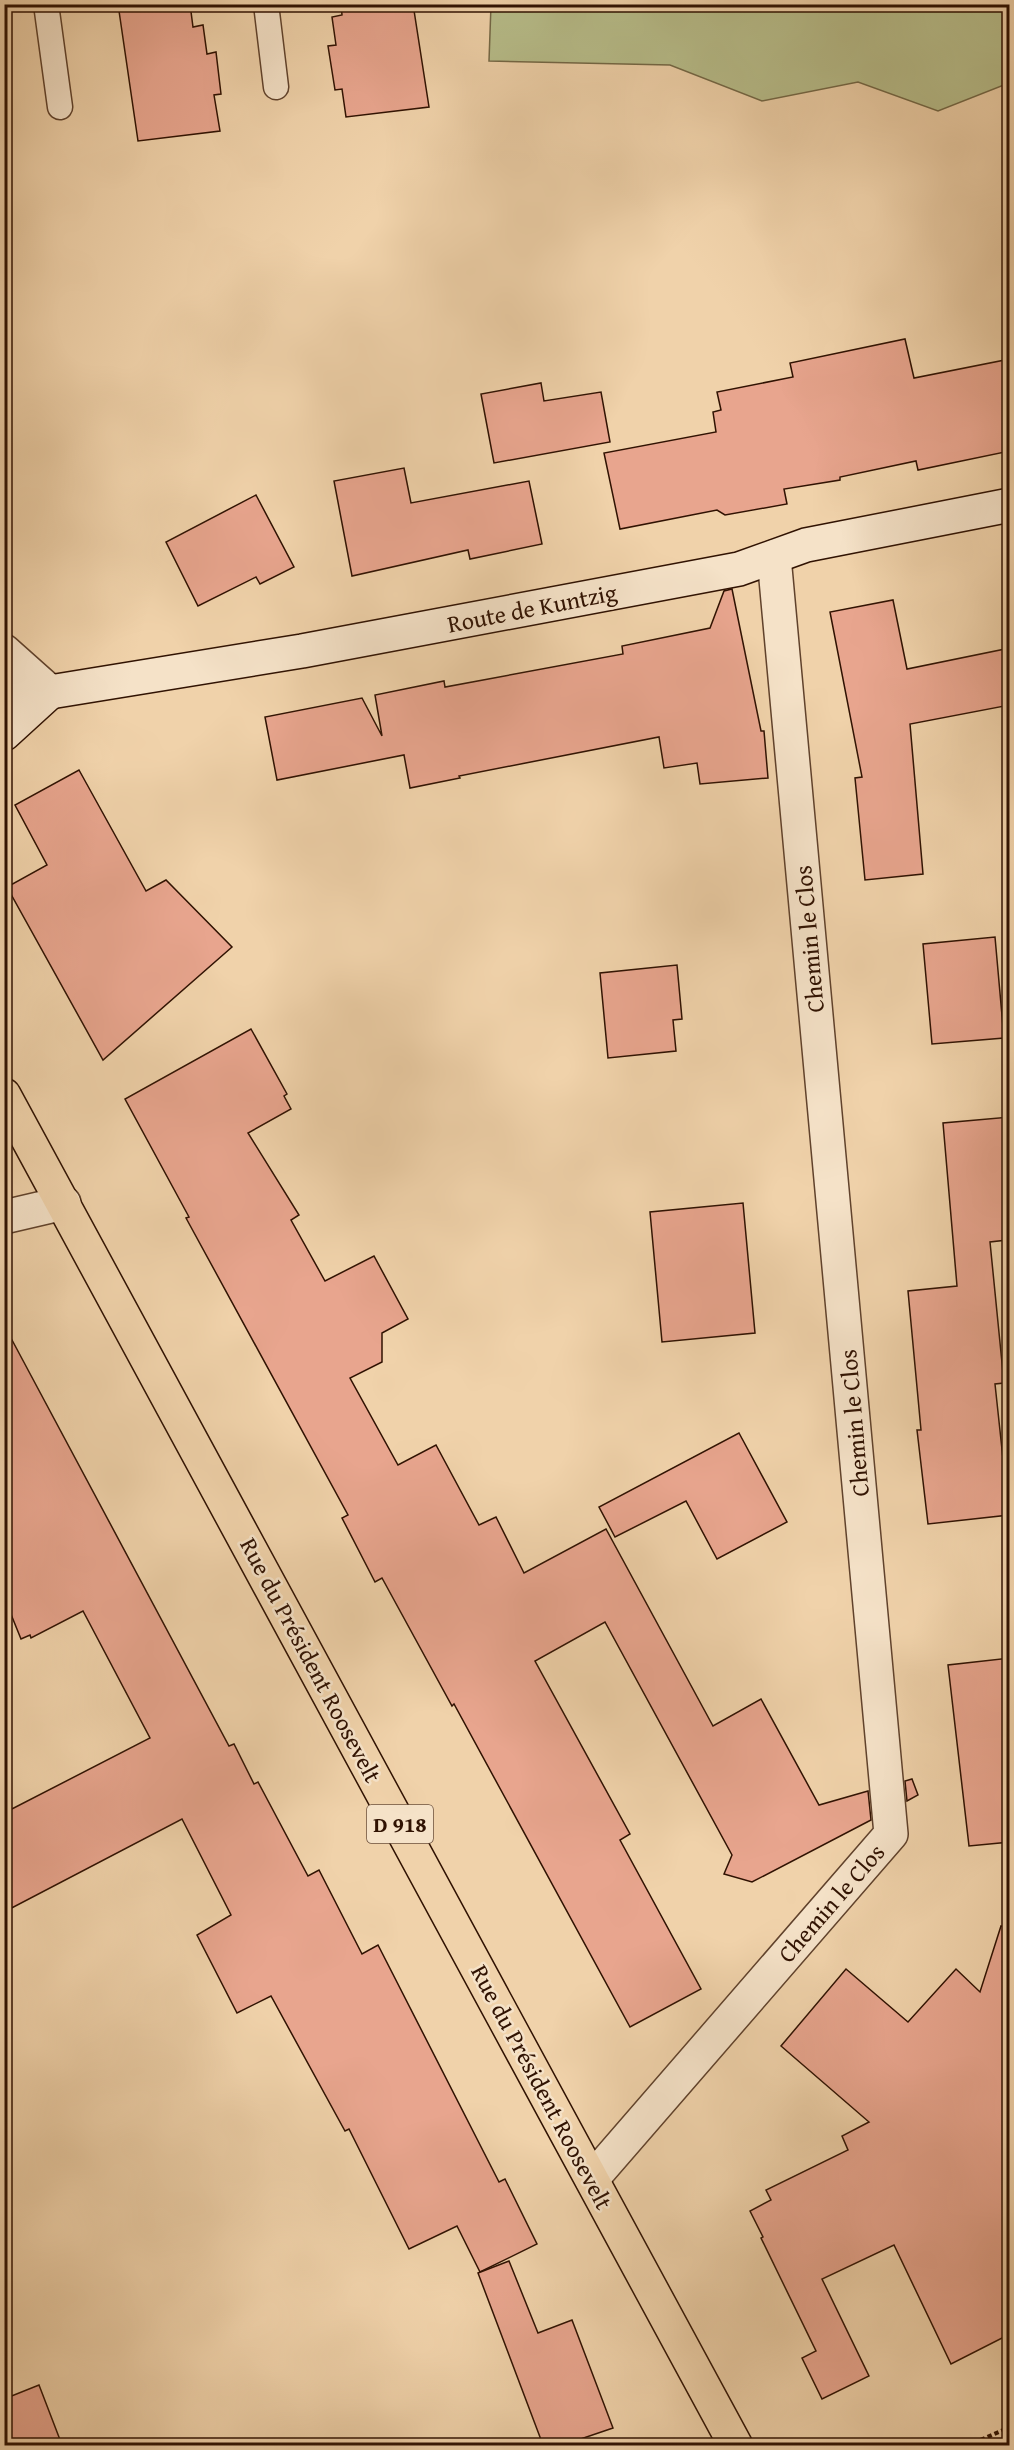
<svg xmlns="http://www.w3.org/2000/svg" width="1014" height="2450" viewBox="0 0 1014 2450" font-family="'Gentium Book Plus',serif">
<rect width="100%" height="100%" fill="#f0d2aa"/>
<filter id="stains"><feTurbulence type="fractalNoise" baseFrequency=".00333" numOctaves="4"/><feColorMatrix values="0 0 0 0 .2 0 0 0 0 .09 0 0 0 0 .02 0 0 0 .5 -.17"/></filter>
<radialGradient id="worn" r=".72"><stop offset=".6" stop-color="#630" stop-opacity="0"/><stop offset="1" stop-color="#630" stop-opacity=".3"/></radialGradient>
<!-- green -->
<polygon fill="#b7bd8a" stroke="#746846" stroke-width="1.5" points="491,5 1009,5 1009,83 938,111 858,82 762,101 670,65 489,61"/>
<!-- building -->
<g fill="#e8a58e" stroke="#301202" stroke-width="1.5">
<polygon points="118,4 190,4 193,27 203,25 207,54 216,52 221,94 214,95 220,131 138,141"/>
<polygon points="341,4 413,4 429,107 346,117 342,89 335,90 328,46 336,45 332,17 342,15"/>
<polygon points="905,339 914,378 1010,359 1010,451 918,470 916,461 840,477 840,480 784,489 787,504 725,515 717,510 620,529 604,453 716,432 713,412 721,410 717,392 793,377 790,363"/>
<polygon points="541,383 544,401 601,392 610,442 494,463 481,394"/>
<polygon points="404,468 411,503 529,481 542,544 470,559 468,550 352,576 334,481"/>
<polygon points="256,495 294,567 260,584 256,577 198,606 166,542"/>
<polygon points="732,589 761,731 764,731 768,778 700,784 697,763 664,768 659,737 459,776 460,778 410,788 404,755 277,780 265,717 362,698 382,736 375,695 444,681 445,687 623,654 622,646 710,628 724,591"/>
<polygon points="893,600 907,669 1010,648 1010,705 910,724 923,874 865,880 855,778 862,777 830,612"/>
<polygon points="79,770 146,891 166,880 232,947 103,1060 7,887 47,865 15,805"/>
<polygon points="995,937 1004,1038 932,1044 923,944"/>
<polygon points="677,965 682,1019 673,1020 676,1051 608,1058 600,973"/>
<polygon points="251,1029 287,1094 284,1096 291,1109 248,1133 299,1215 291,1220 325,1281 374,1256 408,1319 382,1333 382,1362 350,1378 398,1465 436,1445 479,1525 496,1517 524,1573 606,1529 713,1726 761,1699 819,1805 868,1791 871,1820 752,1882 724,1874 732,1855 605,1622 535,1661 630,1834 620,1840 701,1989 630,2027 454,1704 452,1706 382,1578 375,1582 342,1518 348,1515 186,1218 189,1217 125,1099"/>
<polygon points="1010,1117 1010,1192 1003,1192 1007,1240 990,1242 1004,1383 995,1384 1009,1515 928,1524 917,1430 921,1430 908,1291 957,1286 943,1123"/>
<polygon points="743,1203 755,1333 662,1342 650,1212"/>
<polygon points="4,1325 229,1746 234,1744 254,1784 258,1782 308,1876 319,1870 362,1954 378,1945 499,2182 505,2179 537,2244 480,2272 457,2226 409,2249 349,2129 345,2131 271,1996 237,2013 197,1935 231,1915 182,1819 4,1912 4,1813 150,1738 83,1611 31,1638 30,1635 21,1639 4,1597"/>
<polygon points="739,1433 787,1522 717,1559 686,1501 615,1537 599,1507"/>
<polygon points="1010,1658 1010,1842 969,1846 948,1665"/>
<polygon points="912,1779 918,1795 907,1801 905,1781"/>
<polygon points="1001,1926 1010,1928 1010,2334 951,2364 894,2245 822,2279 869,2376 822,2399 802,2358 816,2351 761,2238 763,2237 750,2211 771,2200 766,2190 848,2150 842,2136 869,2122 781,2046 846,1969 908,2022 956,1969 980,1992"/>
<polygon points="509,2261 538,2333 572,2320 613,2428 563,2445 543,2445 478,2273"/>
<polygon points="39,2385 62,2445 4,2445 4,2399"/>
</g>
<g fill="none" stroke-linecap="round" stroke-linejoin="round">
<!-- lane casing -->
<g stroke="#60422c" stroke-width="27">
<g id="lane">
<polyline points="46,4 60,107"/>
<polyline points="266,4 276,87"/>
</g>
</g>
<!-- street casing -->
<g stroke="#60422c" stroke-width="36">
<g id="street">
<polyline points="4,651 50,692"/>
<polyline points="4,1217 64,1203"/>
<polyline points="592,2179 891,1834 774,557"/>
</g>
</g>
<!-- secondary casing -->
<g stroke="#301202" stroke-width="36">
<g id="secondary">
<polyline points="4,693 50,692 302,651 739,569 806,545 1010,505"/>
<polyline points="4,734 50,692"/>
</g>
</g>
<!-- primary casing -->
<g stroke="#301202" stroke-width="36">
<polyline id="primary" points="4,1095 736,2446"/>
</g>
<!-- path -->
<polyline stroke="#301202" stroke-width="4" stroke-dasharray="4.5 3" stroke-linecap="butt" points="967,2446 1010,2427"/>
<!-- lane -->
<use href="#lane" stroke="#f5e2c8" stroke-width="24"/>
<!-- street -->
<use href="#street" stroke="#f5e2c8" stroke-width="33"/>
<!-- secondary -->
<use href="#secondary" stroke="#f5e2c8" stroke-width="33"/>
<!-- primary -->
<use href="#primary" stroke="#f0d2aa" stroke-width="33"/>
</g>
<g text-anchor="middle" dominant-baseline="central" stroke-width="5" stroke-linejoin="round" paint-order="stroke">
<!-- shield labels -->
<rect fill="#f5e2c8" stroke="#6b503d" stroke-width="1.5" x="367" y="1805" width="66" height="38" rx="4.5"/>
<g font-size="22" font-weight="bold" fill="#301202">
<text x="400" y="1824">D 918</text>
</g>
<!-- street labels -->
<g font-size="24" fill="#301202" stroke="#f5e2c8">
<text transform="translate(532 608) rotate(-11)">Route de Kuntzig</text>
<text transform="translate(809 939) rotate(-95)">Chemin le Clos</text>
<text transform="translate(854 1423) rotate(-95)">Chemin le Clos</text>
<text transform="translate(311 1660) rotate(62)">Rue du Président Roosevelt</text>
<text transform="translate(831 1903) rotate(-49)">Chemin le Clos</text>
<text transform="translate(542 2087) rotate(62)">Rue du Président Roosevelt</text>
</g>
</g>
<!-- margin -->
<rect width="1014" height="2450" fill="none" stroke="#f0d2aa" stroke-width="24"/>
<rect x="6" y="6" width="1002" height="2438" fill="none" stroke="#301202" stroke-width="3"/>
<rect x="12" y="12" width="990" height="2426" fill="none" stroke="#301202" stroke-width="1.5"/>
<rect width="100%" height="100%" filter="url(#stains)"/>
<rect width="100%" height="100%" fill="url(#worn)"/>
</svg>
